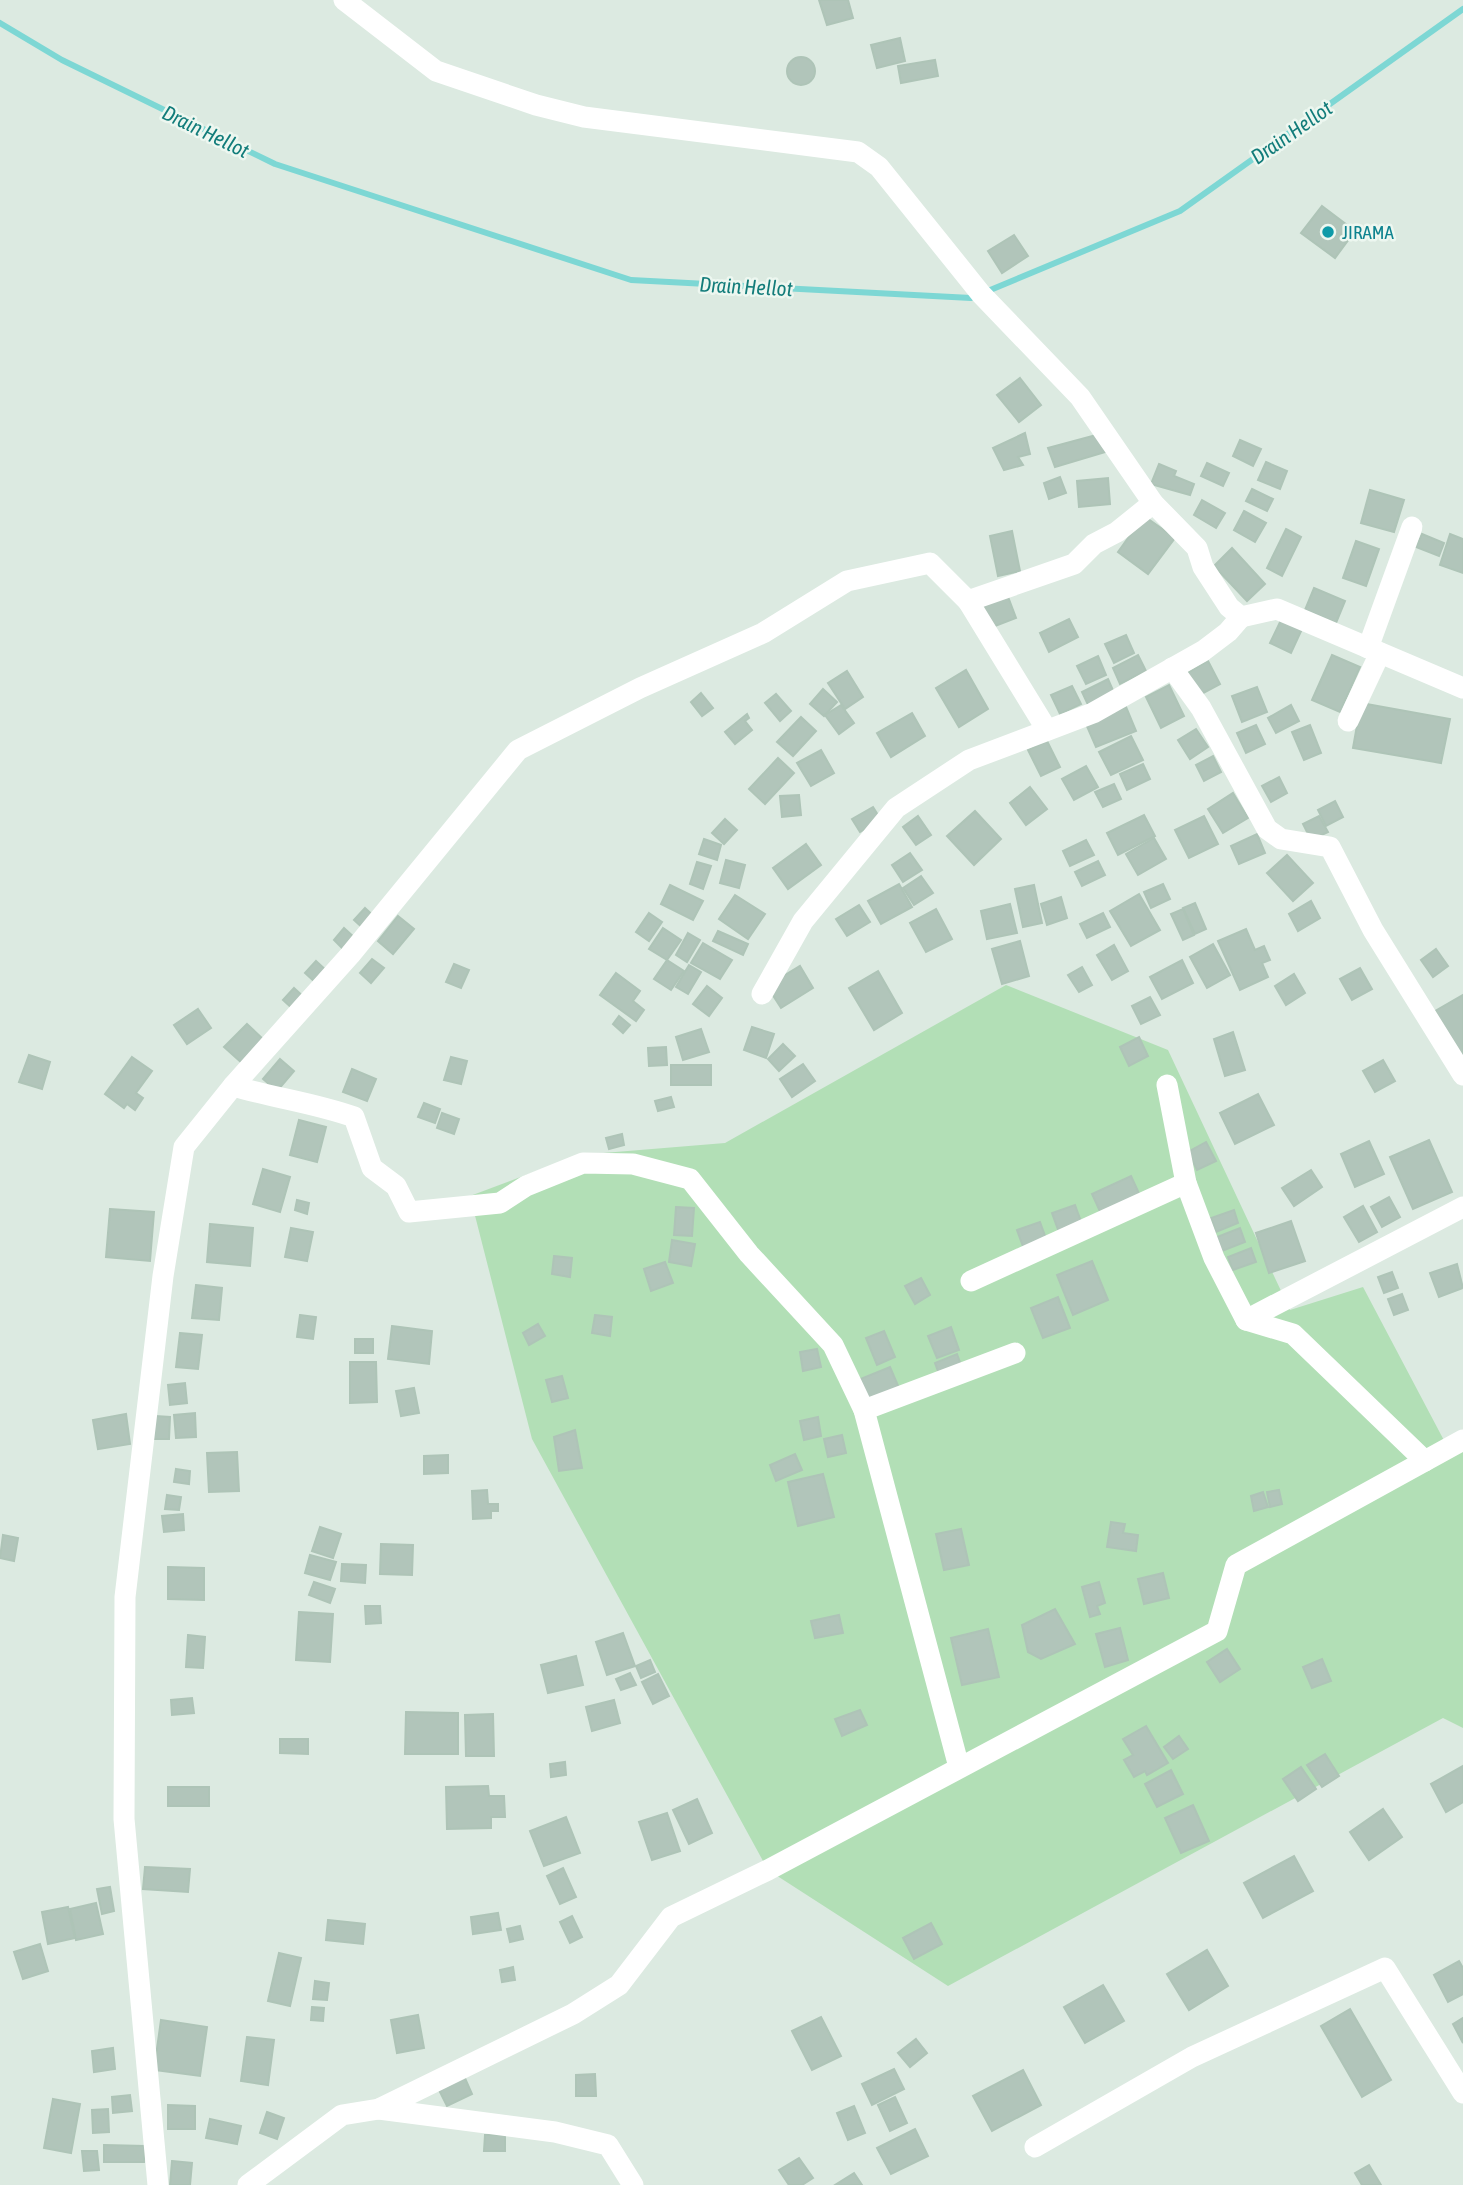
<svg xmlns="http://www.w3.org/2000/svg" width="1463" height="2185" viewBox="0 0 1463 2185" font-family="'Asap Condensed',sans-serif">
<rect width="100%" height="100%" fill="#dceae1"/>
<!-- green -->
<polygon fill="#b2dfb6" points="1006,985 1168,1050 1290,1310 1363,1287 1448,1448 1463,1440 1463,1728 1443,1718 948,1986 768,1870 532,1439 470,1196 579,1155 725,1143"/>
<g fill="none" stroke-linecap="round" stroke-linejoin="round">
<!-- stream -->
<polyline stroke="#7dd7d4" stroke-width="6" points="0,23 62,60 275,164 631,280 971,298 1180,211 1463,9"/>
</g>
<!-- building -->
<g fill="#b1c5ba" stroke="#aec4b7" stroke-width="2">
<polygon points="819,0 848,0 853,18 827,25"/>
<polygon points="900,38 905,61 877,68 871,45"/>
<circle cx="801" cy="71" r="14"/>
<polygon points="935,60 938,76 901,83 898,66"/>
<polygon points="1322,206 1355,231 1335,258 1301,233"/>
<polygon points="1014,235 1028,256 1002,273 988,251"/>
<polygon points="1020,378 1041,405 1019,422 997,395"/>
<polygon points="1025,433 1030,454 1018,457 1023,465 1004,470 993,448"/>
<polygon points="1100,434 1105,452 1055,467 1048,448"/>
<polygon points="1240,440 1261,449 1253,466 1233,456"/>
<polygon points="1266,462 1287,471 1280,489 1258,480"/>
<polygon points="1207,463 1229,473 1223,486 1201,476"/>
<polygon points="1159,464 1176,471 1174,476 1194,484 1190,495 1151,484"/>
<polygon points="1060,477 1066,493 1049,499 1044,483"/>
<polygon points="1108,478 1110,504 1079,507 1077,481"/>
<polygon points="1252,489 1273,499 1267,511 1246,501"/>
<polygon points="1370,490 1404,500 1394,532 1361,523"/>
<polygon points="1202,500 1225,513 1216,528 1194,515"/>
<polygon points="1244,511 1266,523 1255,542 1234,530"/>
<polygon points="1144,516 1175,538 1148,574 1118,552"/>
<polygon points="1286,529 1301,537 1282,576 1267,568"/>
<polygon points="1012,531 1020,571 998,576 990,536"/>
<polygon points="1422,534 1444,543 1439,556 1416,547"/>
<polygon points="1450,534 1463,539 1463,573 1440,565"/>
<polygon points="1356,541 1379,549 1366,586 1343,578"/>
<polygon points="1232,548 1265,584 1247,601 1214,566"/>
<polygon points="1314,588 1345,601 1336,623 1305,610"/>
<polygon points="1007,594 1016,618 990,628 980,604"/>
<polygon points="1069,619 1078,637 1049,652 1040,633"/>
<polygon points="1281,620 1302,629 1291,653 1270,643"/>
<polygon points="1126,635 1134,653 1114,663 1105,644"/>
<polygon points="1138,655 1146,671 1120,684 1113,668"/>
<polygon points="1332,655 1360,667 1340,712 1312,700"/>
<polygon points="1098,656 1106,675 1086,684 1077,666"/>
<polygon points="1208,661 1220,684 1196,697 1184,675"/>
<polygon points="966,670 988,709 959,727 936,688"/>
<polygon points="847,671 863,697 845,709 828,683"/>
<polygon points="1108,679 1115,695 1089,707 1082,692"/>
<polygon points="1169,685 1184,716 1161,728 1146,697"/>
<polygon points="1072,686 1081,704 1060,714 1051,695"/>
<polygon points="1257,687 1267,712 1242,722 1232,696"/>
<polygon points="823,689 837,702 824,716 810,704"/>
<polygon points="701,693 713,708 702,716 691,702"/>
<polygon points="776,694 791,711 780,721 765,703"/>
<polygon points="1361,703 1450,719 1441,763 1353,748"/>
<polygon points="841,705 854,723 839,734 825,715"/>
<polygon points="1291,705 1299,721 1276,733 1268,718"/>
<polygon points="1126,707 1136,731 1096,747 1086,724"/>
<polygon points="912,713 925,736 891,757 877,733"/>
<polygon points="747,714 749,718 745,721 752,730 735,744 725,732"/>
<polygon points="801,717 816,731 793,756 777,742"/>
<polygon points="1256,725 1265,744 1246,753 1237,733"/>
<polygon points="1310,725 1321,753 1304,760 1292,732"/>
<polygon points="1196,729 1208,747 1190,759 1178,740"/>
<polygon points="1131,736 1143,760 1111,775 1099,752"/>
<polygon points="1047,741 1060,767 1041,776 1028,750"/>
<polygon points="821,750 834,773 811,786 797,763"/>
<polygon points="1213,756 1221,772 1204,781 1196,765"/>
<polygon points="778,758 794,773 765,804 749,789"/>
<polygon points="1143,764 1150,779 1127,790 1120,774"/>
<polygon points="1086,766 1098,787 1074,800 1062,779"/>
<polygon points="1279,777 1287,793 1271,802 1262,786"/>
<polygon points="1114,784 1121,799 1103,807 1095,792"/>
<polygon points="1030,787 1047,809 1026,825 1010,803"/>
<polygon points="1233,793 1248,818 1223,833 1208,809"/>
<polygon points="799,795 801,815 782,817 780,796"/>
<polygon points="1335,801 1343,817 1326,826 1318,810"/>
<polygon points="873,807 881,820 860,832 852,819"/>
<polygon points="975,811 1001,839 974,865 947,836"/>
<polygon points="1144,815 1155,836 1118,855 1107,833"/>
<polygon points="918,816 931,835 916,845 903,827"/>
<polygon points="1204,816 1218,844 1189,858 1175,830"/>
<polygon points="1319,816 1328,832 1311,840 1303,824"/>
<polygon points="725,819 737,830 724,844 712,833"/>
<polygon points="1257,834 1265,853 1239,864 1231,846"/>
<polygon points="1154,838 1166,859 1138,875 1126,854"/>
<polygon points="704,839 721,845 717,860 699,854"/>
<polygon points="1086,840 1094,855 1070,866 1063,851"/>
<polygon points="806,844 821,865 788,889 773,868"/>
<polygon points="910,853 922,870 903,882 892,865"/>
<polygon points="1287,855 1313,883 1293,901 1267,873"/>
<polygon points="726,860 745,865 739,888 720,883"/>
<polygon points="1098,861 1105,875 1082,886 1075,872"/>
<polygon points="697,862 711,866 703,889 690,884"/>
<polygon points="921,876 933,893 914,905 903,888"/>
<polygon points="899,884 912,907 881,924 868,901"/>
<polygon points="1163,884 1170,899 1151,908 1144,892"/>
<polygon points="670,885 703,901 693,920 661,904"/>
<polygon points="1034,885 1042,923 1023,927 1015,889"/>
<polygon points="1139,894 1160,930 1131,946 1110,911"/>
<polygon points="735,895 765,914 748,939 719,919"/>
<polygon points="1061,897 1067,918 1047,925 1041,904"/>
<polygon points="1311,901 1320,918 1298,931 1289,914"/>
<polygon points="1195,903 1206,929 1195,934 1183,908"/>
<polygon points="1010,904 1017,933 987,939 981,911"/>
<polygon points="859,905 870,922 847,936 836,919"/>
<polygon points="365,908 376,918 365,930 354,920"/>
<polygon points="936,909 952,939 926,952 910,923"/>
<polygon points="1183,909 1194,935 1183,940 1171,914"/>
<polygon points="649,913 662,922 649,941 636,932"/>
<polygon points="1103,913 1110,927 1087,938 1080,924"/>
<polygon points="398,916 414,929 393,954 378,941"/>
<polygon points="344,928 355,938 344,950 334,940"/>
<polygon points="663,928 681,940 667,960 649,949"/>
<polygon points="1246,929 1255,950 1264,946 1270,960 1262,963 1268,977 1240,990 1218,941"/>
<polygon points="718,931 748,944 743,955 713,941"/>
<polygon points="688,933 700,940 687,962 676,955"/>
<polygon points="1020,941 1029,976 1002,984 992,949"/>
<polygon points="703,943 732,960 720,979 691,963"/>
<polygon points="1213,944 1230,975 1207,988 1190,957"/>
<polygon points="1114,945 1128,971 1112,980 1097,955"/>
<polygon points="1436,949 1448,966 1433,977 1421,960"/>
<polygon points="372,959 384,968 371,983 360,973"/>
<polygon points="667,960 684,971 671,990 654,979"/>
<polygon points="1182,960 1193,983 1162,999 1150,977"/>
<polygon points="316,961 327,971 316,983 305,973"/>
<polygon points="454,964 469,970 461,988 446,982"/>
<polygon points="689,965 701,972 688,994 676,987"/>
<polygon points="800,966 813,988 781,1008 767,986"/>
<polygon points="1082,967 1092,985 1079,992 1068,975"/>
<polygon points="1360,968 1372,989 1352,1000 1340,979"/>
<polygon points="878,971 902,1013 874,1030 849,988"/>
<polygon points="616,973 640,991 633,1001 644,1010 636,1021 600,995"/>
<polygon points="1294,974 1305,993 1286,1005 1275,986"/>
<polygon points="707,986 722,998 709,1016 693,1004"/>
<polygon points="294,988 305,998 294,1010 283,1000"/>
<polygon points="1463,995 1463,1058 1435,1011"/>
<polygon points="1150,997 1160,1015 1141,1024 1132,1006"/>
<polygon points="198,1009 211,1028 187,1044 174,1025"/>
<polygon points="619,1016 630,1025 623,1033 613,1024"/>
<polygon points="247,1024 264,1040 242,1063 224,1047"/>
<polygon points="752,1027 774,1034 766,1058 744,1050"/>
<polygon points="701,1029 709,1052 683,1060 676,1037"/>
<polygon points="1233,1032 1245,1070 1225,1076 1214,1039"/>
<polygon points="1139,1037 1148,1056 1129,1066 1120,1047"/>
<polygon points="783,1044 795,1056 779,1071 768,1059"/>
<polygon points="666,1047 667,1065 649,1066 648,1048"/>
<polygon points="29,1055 50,1062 42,1089 19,1082"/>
<polygon points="132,1057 152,1071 136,1093 143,1098 135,1110 127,1104 124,1108 105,1094"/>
<polygon points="451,1057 467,1061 461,1084 444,1080"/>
<polygon points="280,1059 294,1071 277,1091 263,1079"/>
<polygon points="1383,1060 1395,1081 1375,1092 1363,1071"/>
<polygon points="803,1064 815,1081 792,1097 780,1079"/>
<rect x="671" y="1065" width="40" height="20"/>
<polygon points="352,1069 376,1079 367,1101 343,1092"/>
<polygon points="1258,1094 1274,1125 1235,1144 1220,1113"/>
<polygon points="671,1097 674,1107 658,1111 655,1101"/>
<polygon points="424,1103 440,1109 435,1123 418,1117"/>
<polygon points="442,1113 459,1119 454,1134 437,1128"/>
<polygon points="299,1120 326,1127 317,1162 290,1155"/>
<polygon points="622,1134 624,1145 609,1149 606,1138"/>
<polygon points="1429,1140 1452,1192 1413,1209 1390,1157"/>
<polygon points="1369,1141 1384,1174 1355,1187 1341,1154"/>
<polygon points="1206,1142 1216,1161 1197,1170 1188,1152"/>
<polygon points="263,1169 290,1177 280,1212 253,1204"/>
<polygon points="1311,1170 1322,1187 1294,1206 1282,1188"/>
<polygon points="1131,1176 1142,1200 1103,1218 1092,1194"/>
<polygon points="1389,1197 1400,1217 1382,1227 1371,1207"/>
<polygon points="297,1200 309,1203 307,1214 295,1210"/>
<polygon points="1075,1205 1083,1227 1060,1235 1052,1213"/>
<polygon points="1363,1206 1377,1232 1359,1242 1344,1217"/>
<polygon points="676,1207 694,1208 692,1236 674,1235"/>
<polygon points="110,1209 154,1212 150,1261 106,1257"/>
<polygon points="1234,1210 1238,1223 1216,1232 1211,1218"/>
<polygon points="1291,1221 1305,1261 1269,1273 1256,1233"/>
<polygon points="1040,1222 1048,1244 1025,1252 1017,1230"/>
<polygon points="210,1224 253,1228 250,1266 207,1262"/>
<polygon points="291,1228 313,1232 307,1261 285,1257"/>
<polygon points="1240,1228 1245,1242 1222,1251 1217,1237"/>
<polygon points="672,1240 695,1244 691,1266 669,1262"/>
<polygon points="1251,1248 1256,1262 1233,1270 1228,1257"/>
<polygon points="554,1256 572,1258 570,1277 552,1274"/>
<polygon points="1092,1261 1108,1300 1073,1315 1057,1275"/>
<polygon points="665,1262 673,1283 651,1291 644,1269"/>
<polygon points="1457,1264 1463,1288 1439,1297 1430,1273"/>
<polygon points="1392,1272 1398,1288 1384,1293 1378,1277"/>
<polygon points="921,1278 930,1295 915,1304 905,1286"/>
<polygon points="196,1285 222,1288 219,1320 192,1318"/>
<polygon points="1402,1294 1408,1310 1394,1315 1388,1299"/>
<polygon points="1058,1297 1070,1328 1043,1338 1031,1308"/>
<polygon points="300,1315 316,1317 313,1339 297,1337"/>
<polygon points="595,1315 612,1317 610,1336 592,1333"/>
<polygon points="538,1324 545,1336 529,1345 523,1333"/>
<polygon points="392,1326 432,1331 429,1364 388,1359"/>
<polygon points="951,1327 959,1350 937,1358 928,1336"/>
<polygon points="884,1331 895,1357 877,1365 866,1338"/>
<polygon points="180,1333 202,1335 198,1369 176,1367"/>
<rect x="355" y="1339" width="18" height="14"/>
<polygon points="817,1349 821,1367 803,1371 800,1352"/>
<polygon points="957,1354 961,1365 939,1374 935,1363"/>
<polygon points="350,1362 376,1362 377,1402 350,1403"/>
<polygon points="890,1367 899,1388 867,1401 858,1380"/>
<polygon points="562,1376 568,1398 552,1402 546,1380"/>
<polygon points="185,1383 187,1403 170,1405 168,1385"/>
<polygon points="414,1388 419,1413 401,1416 396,1391"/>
<polygon points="195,1413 196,1437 176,1438 174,1415"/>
<polygon points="126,1414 130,1444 98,1449 93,1420"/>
<polygon points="155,1416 170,1417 169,1439 154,1439"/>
<polygon points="818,1417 821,1436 804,1440 800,1421"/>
<polygon points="575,1430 582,1468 559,1471 554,1437"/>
<polygon points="842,1435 846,1453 828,1457 824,1439"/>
<polygon points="237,1452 239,1491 209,1492 207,1453"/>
<polygon points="795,1454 802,1470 776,1481 770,1465"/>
<polygon points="448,1455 448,1473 424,1474 424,1456"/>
<polygon points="176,1469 190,1471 189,1484 174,1482"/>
<polygon points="823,1474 834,1517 798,1526 788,1482"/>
<polygon points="487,1490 488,1504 498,1504 498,1511 491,1511 491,1518 473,1519 472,1491"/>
<polygon points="1279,1490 1282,1504 1270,1507 1267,1492"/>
<polygon points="1263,1492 1268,1507 1254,1511 1251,1496"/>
<polygon points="167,1495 181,1497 179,1510 165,1509"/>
<polygon points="183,1514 184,1530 164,1532 162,1516"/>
<polygon points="1111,1522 1125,1524 1123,1533 1138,1535 1136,1551 1107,1547"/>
<polygon points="320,1527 341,1534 333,1558 312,1551"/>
<polygon points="961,1529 969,1565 944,1570 936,1534"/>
<polygon points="3,1535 18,1538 14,1561 0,1558"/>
<polygon points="381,1544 413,1545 412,1575 380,1574"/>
<polygon points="310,1555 336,1562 330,1580 305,1573"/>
<polygon points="342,1564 366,1565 365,1583 341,1581"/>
<polygon points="168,1567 204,1568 204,1600 168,1599"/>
<polygon points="1163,1573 1169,1598 1144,1604 1138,1579"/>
<polygon points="314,1582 335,1589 330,1603 309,1595"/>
<polygon points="1099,1582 1105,1603 1097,1606 1100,1614 1090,1617 1082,1587"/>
<polygon points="365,1606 380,1606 381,1623 366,1624"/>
<polygon points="1055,1609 1075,1644 1041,1659 1028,1652 1022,1625"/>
<polygon points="299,1612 333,1614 330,1662 296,1660"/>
<polygon points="839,1615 843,1633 815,1638 811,1621"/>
<polygon points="1120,1628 1128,1660 1105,1667 1096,1634"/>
<polygon points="988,1629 999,1677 962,1685 951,1638"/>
<polygon points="623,1633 635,1666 607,1675 596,1642"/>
<polygon points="188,1635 205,1637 203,1668 186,1667"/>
<polygon points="1227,1649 1240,1669 1220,1682 1207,1662"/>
<polygon points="576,1656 583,1685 548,1693 541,1665"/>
<polygon points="1322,1659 1331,1681 1312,1688 1303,1667"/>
<polygon points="650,1660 655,1672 641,1678 636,1666"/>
<polygon points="630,1673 636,1685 621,1690 616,1679"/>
<polygon points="658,1674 669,1696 653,1704 642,1682"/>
<polygon points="192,1698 194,1713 172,1715 171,1700"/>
<polygon points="614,1700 620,1723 592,1731 586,1707"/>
<polygon points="860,1710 867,1725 842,1736 835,1719"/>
<polygon points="406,1712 458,1713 458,1754 405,1754"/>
<polygon points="493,1714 494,1756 466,1756 465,1715"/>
<polygon points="1146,1726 1168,1763 1147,1775 1145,1771 1134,1777 1124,1760 1133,1755 1123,1739"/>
<polygon points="1179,1736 1188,1749 1173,1759 1164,1747"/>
<polygon points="280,1739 308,1739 308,1754 280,1753"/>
<polygon points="1325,1754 1339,1776 1322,1787 1307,1765"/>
<polygon points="565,1762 566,1775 551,1777 550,1764"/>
<polygon points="1463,1766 1463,1802 1446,1812 1431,1784"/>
<polygon points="1301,1767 1316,1789 1298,1801 1283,1779"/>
<polygon points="1171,1770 1183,1794 1157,1807 1145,1784"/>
<polygon points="488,1786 489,1796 504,1796 505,1817 491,1817 491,1828 447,1829 446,1787"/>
<rect x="168" y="1787" width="41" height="19"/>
<polygon points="697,1799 712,1833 689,1844 673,1810"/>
<polygon points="1193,1805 1209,1841 1181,1853 1165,1818"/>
<polygon points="1383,1809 1402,1837 1369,1860 1350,1832"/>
<polygon points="667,1813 680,1851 652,1860 639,1822"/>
<polygon points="566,1817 580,1853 544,1866 530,1831"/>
<polygon points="1294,1856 1313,1891 1263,1918 1244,1883"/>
<polygon points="145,1867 190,1869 188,1892 143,1889"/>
<polygon points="563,1868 576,1897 560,1904 547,1876"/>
<polygon points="110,1887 114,1911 102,1914 97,1889"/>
<polygon points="96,1903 103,1934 76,1940 70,1909"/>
<polygon points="68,1907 75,1938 48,1944 42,1912"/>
<polygon points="498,1913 501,1930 473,1934 471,1917"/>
<polygon points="572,1916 582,1937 570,1943 560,1922"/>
<polygon points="328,1920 365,1924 363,1944 326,1940"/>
<polygon points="931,1923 942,1944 914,1959 903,1938"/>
<polygon points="520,1926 523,1939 510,1942 507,1929"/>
<polygon points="40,1944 48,1971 23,1979 14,1952"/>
<polygon points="1207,1950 1228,1986 1189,2010 1167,1974"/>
<polygon points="279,1953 301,1958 290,2006 268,2001"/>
<polygon points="1459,1961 1463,1968 1463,1994 1448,2002 1434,1975"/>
<polygon points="513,1967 515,1980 502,1982 500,1970"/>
<polygon points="315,1981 329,1983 327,2000 313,1999"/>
<polygon points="1103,1985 1124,2021 1085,2043 1064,2007"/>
<polygon points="312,2007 324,2008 323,2021 311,2020"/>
<polygon points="1350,2009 1391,2080 1362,2097 1321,2026"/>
<polygon points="418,2015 424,2048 397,2053 391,2020"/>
<polygon points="821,2017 841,2056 812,2070 792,2031"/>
<polygon points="1463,2018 1463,2043 1453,2024"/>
<polygon points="161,2020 207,2027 200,2076 154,2070"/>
<polygon points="247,2037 274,2040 268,2085 241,2081"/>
<polygon points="916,2039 927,2053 910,2067 898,2053"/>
<polygon points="113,2048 115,2069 94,2072 92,2051"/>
<polygon points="894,2069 904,2089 872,2105 862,2084"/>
<polygon points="1023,2070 1041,2105 992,2131 973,2096"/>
<polygon points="595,2074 596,2096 576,2096 576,2075"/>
<polygon points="464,2076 472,2094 447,2106 438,2088"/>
<polygon points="130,2095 132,2111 113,2113 112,2097"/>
<polygon points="895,2097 907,2123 890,2131 878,2105"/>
<polygon points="53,2099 80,2104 71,2153 44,2148"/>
<polygon points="168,2105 195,2106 195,2129 168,2129"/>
<polygon points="854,2106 865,2133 848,2140 837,2113"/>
<polygon points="108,2109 109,2132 93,2133 92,2110"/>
<polygon points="267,2112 284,2118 277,2139 260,2133"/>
<polygon points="210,2119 241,2126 237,2144 206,2138"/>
<polygon points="915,2129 928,2156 891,2174 877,2148"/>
<polygon points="485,2135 505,2135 505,2151 484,2151"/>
<polygon points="104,2145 145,2146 144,2162 104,2162"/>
<polygon points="82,2151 97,2151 99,2170 84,2171"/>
<polygon points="799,2158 813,2178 802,2185 789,2185 779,2170"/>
<polygon points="172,2161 192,2163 190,2185 170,2185"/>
<polygon points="1369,2165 1381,2185 1362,2185 1355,2173"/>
<polygon points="854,2173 862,2185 835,2185"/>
</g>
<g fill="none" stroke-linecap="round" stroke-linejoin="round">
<!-- minor -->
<g stroke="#fff" stroke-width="21">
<polyline points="344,0 436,71 536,105 584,117 858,152 879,167 981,294 1080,397 1153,503 1197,548 1203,567 1229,607 1241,617 1277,609 1463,688"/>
<polyline points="968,601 1047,730"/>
<polyline points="1368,648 1412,527"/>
<polyline points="1172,668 1201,708 1267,829 1281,839 1330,847 1373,930 1463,1075"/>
<polyline points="1348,721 1380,653"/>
<polyline points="762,994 803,921 896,808 969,760 1093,713 1203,651 1228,632 1241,617"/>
<polyline points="1167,1085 1186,1183 1214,1258 1246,1320 1293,1334 1425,1461"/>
<path d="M233 1086C274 1098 315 1103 354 1117L372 1168 396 1186 409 1212 500 1203 526 1186 583 1163 633 1164 690 1179 749 1254 833 1345 864 1410"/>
<polyline points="971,1281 1186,1183"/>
<polyline points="1246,1320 1463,1207"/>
<polyline points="959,1767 864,1410 1015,1353"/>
<polyline points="379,2109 555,2132 608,2145 633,2185"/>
<polyline points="1035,2147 1192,2057 1385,1968 1463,2093"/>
<polyline points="158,2185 124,1819 125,1597 163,1276 184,1147 233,1086 350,955 518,750 640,688 763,633 847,581 930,563 968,601 1074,564 1094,544 1117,532 1153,503"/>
<polyline points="248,2185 342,2115 379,2109 573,2014 619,1985 671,1917 768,1870 1217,1631 1236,1565 1463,1440"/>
</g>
</g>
<!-- markers -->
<circle fill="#0f9aa8" stroke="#edf7f0" stroke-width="2.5" cx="1328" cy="232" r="7"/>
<g text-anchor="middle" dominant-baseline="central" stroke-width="5" stroke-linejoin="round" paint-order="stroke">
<!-- culture labels -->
<g font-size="19" fill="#0d838f" stroke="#edf7f0" text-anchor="start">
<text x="1342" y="232">JIRAMA</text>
</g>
<!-- water labels -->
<g font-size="21" font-style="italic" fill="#127c7a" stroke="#edf7f0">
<text transform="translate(206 131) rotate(26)">Drain Hellot</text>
<text transform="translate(1291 132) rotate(-35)">Drain Hellot</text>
<text transform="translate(746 286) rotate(3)">Drain Hellot</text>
</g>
</g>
</svg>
